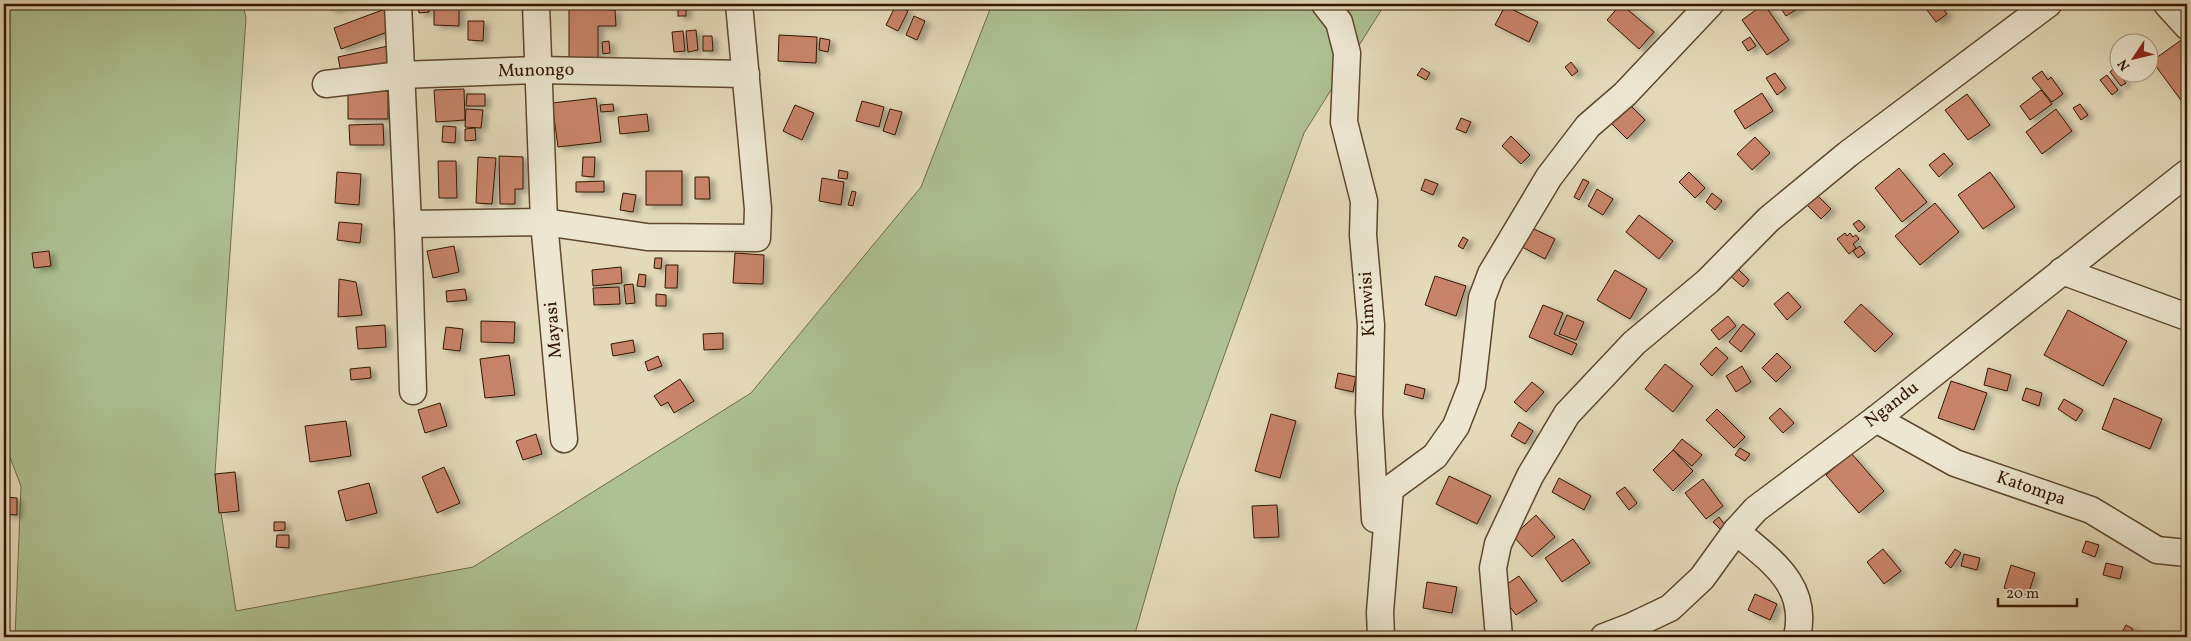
<svg xmlns="http://www.w3.org/2000/svg" width="2191" height="641" viewBox="0 0 2191 641" font-family="Vollkorn,serif">
<defs>
<filter id="shadow"><feDropShadow dx="5.5" dy="3" stdDeviation="2.5" flood-color="#0004"/></filter>
</defs>
<rect width="100%" height="100%" fill="#e4daba"/>
<filter id="stains"><feTurbulence type="fractalNoise" baseFrequency=".004" numOctaves="4"/><feColorMatrix values="0 0 0 0 .2 0 0 0 0 .09 0 0 0 0 .02 0 0 0 .5 -.17"/></filter>
<radialGradient id="worn" r=".72"><stop offset=".6" stop-color="#630" stop-opacity="0"/><stop offset="1" stop-color="#630" stop-opacity=".3"/></radialGradient>
<!-- green -->
<polygon fill="#aec194" stroke="#706c4a" points="4,4 243,4 246,18 215,473 236,611 473,567 751,393 921,187 992,4 1385,4 1304,133 1177,487 1134,637 15,637 21,486 4,442"/>
<!-- building -->
<g fill="#c8846b" stroke="#331600" filter="url(#shadow)">
<polygon points="329,4 357,4 331,10"/>
<polygon points="418,4 428,4 429,12 419,13"/>
<polygon points="434,4 459,4 459,26 434,25"/>
<rect x="678" y="4" width="8" height="12"/>
<polygon points="1621,4 1654,32 1639,49 1607,20"/>
<polygon points="1764,4 1789,40 1767,55 1742,20"/>
<polygon points="1778,4 1801,4 1802,6 1786,16"/>
<polygon points="1935,4 1939,4 1947,14 1936,22 1927,10"/>
<polygon points="896,5 908,11 898,31 886,25"/>
<polygon points="1505,6 1538,22 1529,42 1495,25"/>
<polygon points="569,8 615,10 616,26 598,26 598,59 569,59"/>
<polygon points="385,9 393,30 341,49 334,28"/>
<polygon points="914,16 925,21 917,40 906,35"/>
<polygon points="468,21 484,21 483,41 468,40"/>
<polygon points="696,30 698,50 688,52 686,31"/>
<polygon points="683,31 685,51 674,52 672,32"/>
<polygon points="779,35 817,37 816,63 778,61"/>
<polygon points="703,36 712,36 713,51 703,51"/>
<polygon points="1750,37 1756,46 1748,51 1742,42"/>
<polygon points="820,38 830,40 828,52 819,50"/>
<polygon points="2184,38 2187,43 2187,100 2183,103 2152,61"/>
<polygon points="609,41 610,53 603,54 602,42"/>
<polygon points="388,46 392,66 342,77 338,57"/>
<polygon points="1571,62 1578,71 1572,76 1565,67"/>
<polygon points="1422,68 1430,73 1426,80 1417,75"/>
<polygon points="2114,68 2126,83 2121,86 2110,72"/>
<polygon points="2042,71 2048,80 2051,77 2063,94 2052,102 2032,78"/>
<polygon points="1775,73 1786,88 1777,95 1766,78"/>
<polygon points="2107,75 2118,90 2112,95 2100,80"/>
<polygon points="464,89 465,120 436,122 434,90"/>
<polygon points="2041,90 2052,104 2030,120 2020,106"/>
<rect x="348" y="91" width="40" height="28"/>
<polygon points="1762,93 1773,111 1745,129 1734,111"/>
<polygon points="467,94 485,94 485,106 466,106"/>
<polygon points="1967,94 1990,125 1968,140 1945,110"/>
<polygon points="1622,97 1645,120 1627,139 1603,115"/>
<polygon points="596,98 601,142 558,147 552,103"/>
<polygon points="862,101 884,107 879,127 856,121"/>
<polygon points="613,104 614,111 601,112 600,105"/>
<polygon points="2080,104 2088,115 2081,120 2073,108"/>
<polygon points="795,105 814,113 802,140 783,131"/>
<polygon points="466,109 483,110 481,128 465,127"/>
<polygon points="890,109 902,112 895,135 883,131"/>
<polygon points="2056,109 2072,131 2042,154 2026,132"/>
<polygon points="647,114 649,131 620,134 618,117"/>
<polygon points="1461,118 1471,122 1466,133 1456,129"/>
<polygon points="383,124 384,145 350,145 349,125"/>
<polygon points="443,126 456,127 455,143 442,142"/>
<polygon points="475,128 476,140 465,141 465,129"/>
<polygon points="1511,136 1530,155 1521,164 1502,146"/>
<polygon points="1755,137 1770,153 1752,170 1737,154"/>
<polygon points="1944,153 1953,164 1939,177 1929,165"/>
<polygon points="499,156 523,157 523,189 515,189 515,204 500,204"/>
<polygon points="478,157 496,158 492,204 476,203"/>
<polygon points="583,157 595,157 594,177 582,176"/>
<polygon points="438,161 456,161 457,198 439,198"/>
<polygon points="1899,168 1927,202 1902,222 1875,188"/>
<polygon points="839,170 848,172 847,179 838,178"/>
<rect x="646" y="171" width="36" height="34"/>
<polygon points="337,172 361,174 359,205 335,203"/>
<polygon points="1689,172 1705,188 1695,198 1679,182"/>
<polygon points="1990,172 2015,207 1983,229 1958,195"/>
<polygon points="695,177 709,177 710,199 695,199"/>
<polygon points="822,178 844,182 841,205 819,201"/>
<polygon points="1425,179 1438,184 1433,195 1421,190"/>
<polygon points="1583,179 1589,182 1579,200 1574,197"/>
<polygon points="604,181 604,192 576,192 576,182"/>
<polygon points="1597,189 1613,199 1603,215 1588,206"/>
<polygon points="852,191 856,192 853,206 848,205"/>
<polygon points="623,193 636,195 633,212 620,210"/>
<polygon points="1712,193 1722,201 1715,210 1706,202"/>
<polygon points="1817,195 1831,209 1821,219 1807,205"/>
<polygon points="1935,203 1959,232 1920,265 1895,236"/>
<polygon points="1639,215 1673,241 1659,259 1626,232"/>
<polygon points="1859,220 1865,227 1859,232 1853,224"/>
<polygon points="339,222 362,224 360,243 337,240"/>
<polygon points="1532,228 1555,239 1545,259 1522,247"/>
<polygon points="1845,233 1847,236 1850,233 1853,237 1856,235 1859,239 1853,244 1856,248 1849,254 1837,239"/>
<polygon points="1463,237 1468,240 1463,249 1458,246"/>
<polygon points="454,246 459,272 433,278 427,251"/>
<polygon points="1860,246 1865,253 1858,258 1853,251"/>
<polygon points="49,251 51,266 34,268 32,253"/>
<polygon points="735,253 764,255 763,284 733,283"/>
<polygon points="655,258 662,258 661,269 654,268"/>
<polygon points="666,265 678,265 677,288 665,288"/>
<polygon points="1734,265 1749,280 1743,287 1727,273"/>
<polygon points="621,267 622,283 593,286 592,270"/>
<polygon points="1615,270 1647,289 1630,319 1597,300"/>
<polygon points="639,274 646,275 645,287 637,286"/>
<polygon points="1435,276 1466,286 1456,316 1425,305"/>
<polygon points="339,279 356,282 362,315 338,317"/>
<polygon points="633,284 635,303 626,304 624,285"/>
<polygon points="619,287 620,304 594,305 593,288"/>
<polygon points="465,289 467,300 447,302 446,291"/>
<polygon points="1788,292 1801,307 1787,320 1774,304"/>
<polygon points="656,294 666,295 666,306 656,306"/>
<polygon points="1861,304 1893,334 1875,352 1844,322"/>
<polygon points="1543,305 1563,313 1554,334 1577,344 1572,355 1529,337"/>
<polygon points="2068,310 2127,341 2103,386 2044,355"/>
<polygon points="1567,315 1584,322 1576,340 1559,334"/>
<polygon points="1728,316 1736,326 1719,340 1711,330"/>
<polygon points="481,321 515,322 514,343 481,342"/>
<polygon points="1743,324 1755,334 1741,352 1729,342"/>
<polygon points="385,325 386,347 358,349 356,327"/>
<polygon points="446,327 463,329 460,351 443,349"/>
<polygon points="723,333 723,349 704,350 703,334"/>
<polygon points="633,340 635,352 613,356 611,344"/>
<polygon points="1716,347 1728,358 1712,376 1700,364"/>
<polygon points="1777,353 1791,367 1776,382 1762,368"/>
<polygon points="509,355 515,395 485,398 480,359"/>
<polygon points="658,356 662,366 648,371 645,362"/>
<polygon points="1665,364 1693,386 1673,412 1645,389"/>
<polygon points="1742,366 1751,382 1736,392 1726,376"/>
<polygon points="370,367 371,378 351,380 350,369"/>
<polygon points="1988,368 2011,375 2007,391 1984,385"/>
<polygon points="1338,373 1356,377 1353,392 1335,388"/>
<polygon points="680,379 694,401 674,413 668,402 661,406 654,396"/>
<polygon points="1951,381 1987,393 1974,430 1938,418"/>
<polygon points="1532,382 1544,392 1526,412 1514,402"/>
<polygon points="1406,384 1425,389 1423,399 1404,394"/>
<polygon points="2026,388 2042,393 2039,406 2022,400"/>
<polygon points="2114,398 2162,419 2150,449 2102,429"/>
<polygon points="2064,399 2083,410 2076,421 2058,409"/>
<polygon points="440,403 447,426 425,433 418,410"/>
<polygon points="1780,408 1794,423 1783,433 1769,418"/>
<polygon points="1717,409 1745,437 1734,448 1706,420"/>
<polygon points="1271,414 1296,421 1280,478 1255,471"/>
<polygon points="346,421 351,456 310,462 305,426"/>
<polygon points="1519,422 1533,431 1525,444 1511,436"/>
<polygon points="536,434 542,454 523,460 516,441"/>
<polygon points="1682,439 1702,455 1692,466 1673,450"/>
<polygon points="1740,448 1750,454 1745,461 1735,455"/>
<polygon points="1673,450 1693,471 1673,491 1653,470"/>
<polygon points="1851,453 1884,491 1859,513 1826,475"/>
<polygon points="444,467 460,503 437,513 422,477"/>
<polygon points="235,472 239,511 219,513 215,474"/>
<polygon points="1449,476 1491,496 1477,524 1436,504"/>
<polygon points="1559,478 1591,496 1584,510 1552,492"/>
<polygon points="1703,479 1723,506 1706,519 1685,493"/>
<polygon points="369,483 377,513 346,521 338,491"/>
<polygon points="1625,487 1637,503 1629,510 1616,493"/>
<polygon points="4,497 17,498 17,515 4,514"/>
<polygon points="1277,505 1279,537 1254,538 1252,506"/>
<polygon points="1536,515 1555,537 1532,557 1513,536"/>
<polygon points="1719,517 1725,525 1720,529 1713,522"/>
<polygon points="274,522 285,522 285,530 274,531"/>
<polygon points="277,535 289,535 289,548 276,547"/>
<polygon points="1573,539 1590,563 1562,582 1545,558"/>
<polygon points="2086,541 2099,545 2095,557 2082,552"/>
<polygon points="1883,549 1901,571 1884,584 1867,562"/>
<polygon points="1955,549 1961,553 1951,568 1945,563"/>
<polygon points="1964,554 1980,558 1977,570 1961,566"/>
<polygon points="2106,563 2123,567 2120,579 2103,575"/>
<polygon points="2011,565 2035,573 2028,595 2004,588"/>
<polygon points="1519,576 1537,601 1516,615 1498,590"/>
<polygon points="1427,582 1457,587 1452,613 1423,608"/>
<polygon points="1755,594 1777,604 1770,620 1748,610"/>
<polygon points="2126,625 2133,629 2129,637 2119,637"/>
</g>
<g fill="none" stroke-linecap="round" stroke-linejoin="round">
<!-- minor casing -->
<g stroke="#5f472e" stroke-width="29">
<g id="minor">
<polyline points="398,4 408,224 413,391"/>
<polyline points="536,4 544,222 564,439"/>
<polyline points="1325,4 1339,22 1347,53 1344,122 1364,201 1363,235 1371,325 1369,413 1375,519"/>
<polyline points="2167,4 2187,26"/>
<polyline points="326,84 401,75 538,70 746,74"/>
<polyline points="408,224 544,222 647,237 757,238 758,209 739,4"/>
<polyline points="2062,271 2187,317"/>
<polyline points="1876,419 1955,463 2091,510 2157,550 2187,553"/>
<path d="M1736 531C1771 561 1809 585 1797 637"/>
<polyline points="1381,637 1380,612 1390,489 1435,456 1456,426 1472,385 1482,298 1491,274 1549,177 1588,126 1625,94 1710,4"/>
<polyline points="1499,637 1493,568 1498,544 1530,476 1567,414 1634,343 1708,281 1769,219 1848,154 2048,4"/>
<polyline points="1604,637 1630,627 1670,608 1702,578 1736,531 1756,509 1876,419 2187,173"/>
</g>
</g>
<!-- minor -->
<use href="#minor" stroke="#ede7d2" stroke-width="26"/>
</g>
<g text-anchor="middle" dominant-baseline="central" stroke-width="4.5" stroke-linejoin="round" paint-order="stroke">
<!-- street labels -->
<g font-size="18" fill="#331600" stroke="#ede7d2">
<text transform="translate(536 71) rotate(-1)">Munongo</text>
<text transform="translate(1368 304) rotate(-93)">Kimwisi</text>
<text transform="translate(554 330) rotate(-95)">Mayasi</text>
<text transform="translate(1892 405) rotate(-38)">Ngandu</text>
<text transform="translate(2031 489) rotate(19)">Katompa</text>
</g>
</g>
<!-- margin -->
<rect width="2191" height="641" fill="none" stroke="#e4daba" stroke-width="20"/>
<rect x="5" y="5" width="2181" height="631" fill="none" stroke="#331600" stroke-width="2.5"/>
<rect x="10" y="10" width="2171" height="621" fill="none" stroke="#331600"/>
<!-- north arrow -->
<g transform="translate(2134 58) rotate(235)"><circle r="24" fill="#ede7d2" stroke="#a3937e"/>
<path d="M0-4L9 19L0 12L-9 19Z" fill="#8f2418"/>
<text y="-8" font-size="14" font-weight="bold" text-anchor="middle" fill="#331600">N</text>
</g>
<!-- scale -->
<path d="M1998 598v8h79v-8" fill="none" stroke="#331600" stroke-width="2.5"/>
<text x="2006" y="598" font-size="15" fill="#331600" stroke="#ede7d2" stroke-width="4" paint-order="stroke">20 m</text>
<rect width="100%" height="100%" filter="url(#stains)"/>
<rect width="100%" height="100%" fill="url(#worn)"/>
</svg>
